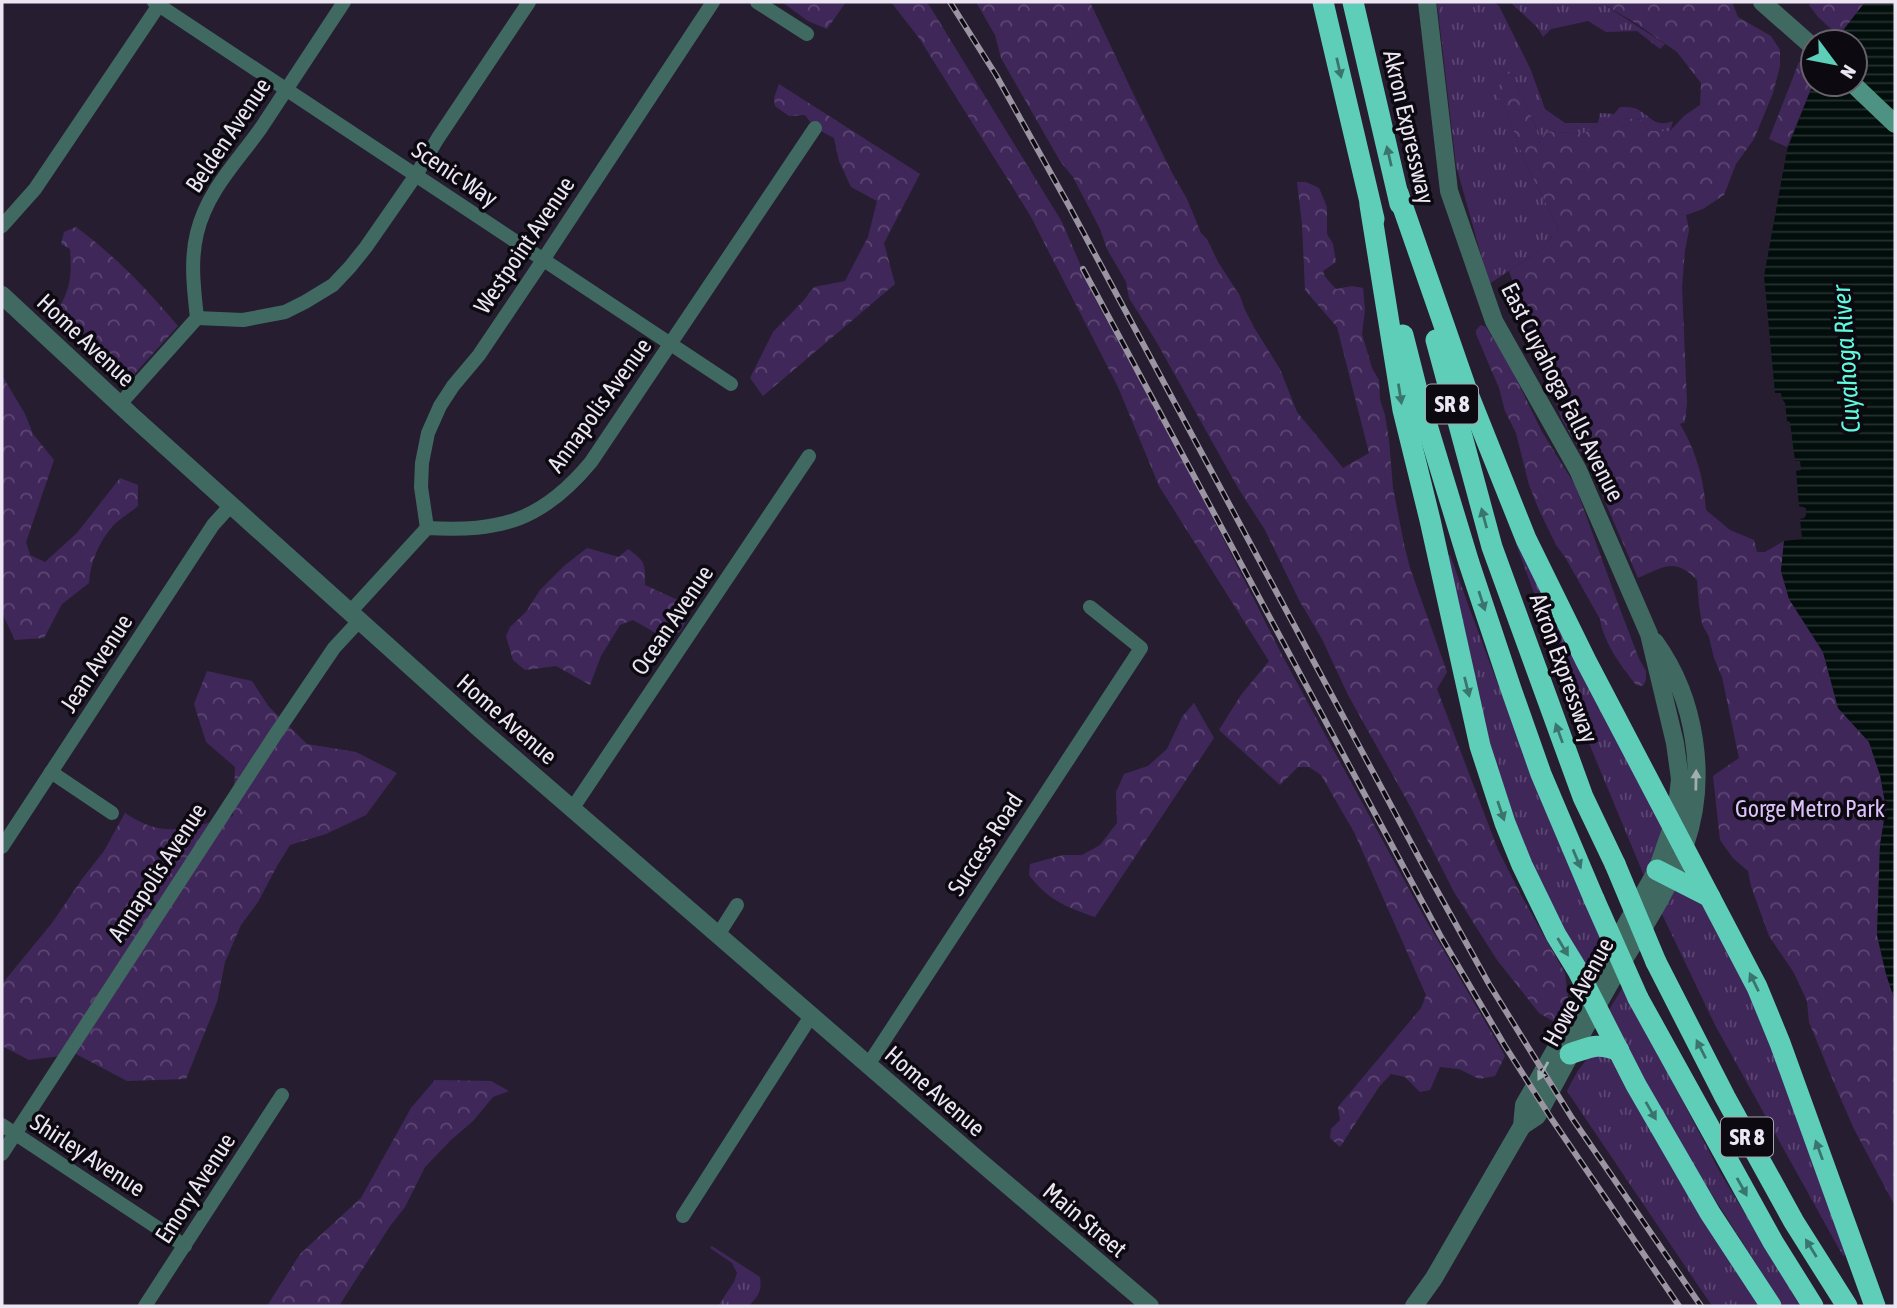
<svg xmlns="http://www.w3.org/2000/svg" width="1897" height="1308" viewBox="0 0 1897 1308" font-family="'Asap Condensed',sans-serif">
<defs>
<pattern id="grass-tufts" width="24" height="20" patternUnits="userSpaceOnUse" patternTransform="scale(1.75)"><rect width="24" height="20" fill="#40275a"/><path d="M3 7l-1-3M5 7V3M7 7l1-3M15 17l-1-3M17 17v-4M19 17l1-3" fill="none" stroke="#5c4672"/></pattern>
<pattern id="forest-crowns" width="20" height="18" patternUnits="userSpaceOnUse" patternTransform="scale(1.75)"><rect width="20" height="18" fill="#40275a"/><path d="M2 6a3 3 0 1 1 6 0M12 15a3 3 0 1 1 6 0" fill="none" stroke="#5c4672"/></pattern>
<pattern id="water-rules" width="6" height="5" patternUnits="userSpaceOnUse" patternTransform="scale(1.75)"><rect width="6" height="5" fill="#020e0b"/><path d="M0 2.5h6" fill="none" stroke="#27312f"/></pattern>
</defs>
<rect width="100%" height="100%" fill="#261e30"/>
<!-- grass -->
<g fill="url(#grass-tufts)">
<path d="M1437 2H1494L1499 6 1530 68 1545 109 1565 123H1598L1600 113 1614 114 1620 107C1626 107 1632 107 1637 109 1652 117 1654 128 1673 121L1670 131H1649L1641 120 1628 118 1615 121H1607L1582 134 1545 131 1540 145 1535 124 1518 89 1514 74 1498 96 1507 112 1525 162 1559 229 1541 250 1489 284 1456 165Z"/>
<polygon points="1510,2 1600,2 1665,44 1660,49 1637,31 1606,32 1588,21 1551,29 1543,37 1538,28"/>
<polygon points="1520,542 1663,827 1645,878 1591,748 1516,544"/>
<path d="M1450 555C1498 688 1549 818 1604 947L1591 971 1582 964 1549 904 1501 790 1443 557Z"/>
<polygon points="1677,886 1703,902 1755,998 1849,1252 1843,1256 1715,1025 1661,912"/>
<polygon points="1623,987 1721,1174 1801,1306 1783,1306 1690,1160 1633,1061 1609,1010"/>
<polygon points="1592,1053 1606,1055 1622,1071 1766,1306 1712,1306 1567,1091 1577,1072"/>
<path d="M712 1246 760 1277C762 1291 758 1297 748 1306H718L734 1282 737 1273 732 1263 713 1250 710 1248Z"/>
</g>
<!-- forest -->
<g fill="url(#forest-crowns)">
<polygon points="782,2 846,2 827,29 808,21"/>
<polygon points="891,2 926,2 929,5 1062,222 1095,299 1185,463 1283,657 1423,915 1505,1056 1495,1076 1479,1079 1459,1069 1440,1067 1430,1090 1420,1092 1405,1077 1391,1074 1379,1087 1340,1147 1330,1138 1331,1129 1340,1120 1338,1107 1421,1008 1426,995 1354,832 1321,775 1309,767 1298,767 1280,785 1219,730 1241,695 1269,661 1159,486 1118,387 1030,215 919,38"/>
<polygon points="976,2 1090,2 1129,85 1171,171 1187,199 1201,233 1207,239 1218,262 1240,296 1245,310 1255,329 1280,369 1297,412 1343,468 1369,453 1337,327 1305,290 1302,224 1297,182 1306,182 1319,188 1327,207 1327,234 1333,244 1336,262 1323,271 1325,277 1336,289 1352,286 1363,288 1365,310 1362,334 1372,368 1379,380 1380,400 1385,415 1389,440 1393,488 1404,544 1410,568 1447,672 1437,689 1498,850 1521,895 1565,973 1568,998 1558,1024 1539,1013 1497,960 1454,892 1410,806 1348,695 1322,639 1299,600 1265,530 1238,488 1156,341 1129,298 1126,282 1107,249 1100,229 1073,177 1060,161 1001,58 995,35"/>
<path d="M1600 2H1732L1738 17 1771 36 1780 50V66L1773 93 1754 139 1736 164 1724 195 1703 209 1686 215 1689 230 1685 250 1682 287 1687 403 1685 422 1680 424C1696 451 1704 479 1706 510L1730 530 1754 540 1757 552H1765L1784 541 1781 571 1789 599 1823 652 1838 708 1869 742 1880 775 1886 808 1880 845 1877 935 1886 974 1895 1001V1206L1854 1129 1836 1088 1809 1022 1807 1001 1794 973 1769 936 1751 886 1748 871 1733 858 1720 840 1713 776 1739 758 1722 677 1714 658 1709 637 1702 624 1699 605 1697 580C1675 557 1663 567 1638 578L1590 467 1562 420 1509 271 1541 250 1559 229 1525 162 1507 112 1498 96 1500 81 1505 70 1514 74 1518 89 1535 124 1540 144 1545 131 1582 134 1607 121H1615L1628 118 1641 120 1649 131H1670L1684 116 1700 105 1701 83 1677 52 1637 24Z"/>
<polygon points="1811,2 1865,2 1839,36 1818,17 1809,5"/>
<polygon points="1799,62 1813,69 1813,84 1787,147 1769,139"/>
<polygon points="779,84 920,174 884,243 895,284 763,396 750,378 773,332 804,300 814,287 845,281 868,237 877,201 851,187 839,161 834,138 815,128 805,115 789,116 775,106 774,98"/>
<path d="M76 227C114 255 147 289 178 326L126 383 84 354 67 330 57 311C71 289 72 274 70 249L61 244 64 232Z"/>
<path d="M1481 325 1486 327 1509 364 1542 432 1575 485 1617 601 1639 659 1646 671V680L1643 686 1636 685C1621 665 1604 644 1600 619L1565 557 1556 545 1539 510 1529 485 1516 433 1505 411 1499 388 1476 334V330Z"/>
<path d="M3 377 25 414 33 434 54 460 26 542 30 555 45 562 77 533 120 478 138 485V506C130 513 119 519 112 527 99 542 90 563 89 583L62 604 44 638 15 640 2 613V378Z"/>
<path d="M587 548 619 557 628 549C646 562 645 564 645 585L682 602 686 621 680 632 668 640 633 620 620 625 601 656 590 685 556 666 525 670 513 660 506 636 510 627 526 612 540 590 564 566Z"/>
<path d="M207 671 252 681 269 707 307 744 356 752 397 773 366 815 326 834 290 845 277 866 258 902 241 925 225 962 217 1002 186 1079 127 1081 76 1054 29 1060 2 1046V984L52 923 82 879 104 851 125 813C131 817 138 821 145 824 174 837 204 823 233 816L235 767 206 742 194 704Z"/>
<path d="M1194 703 1214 738 1095 917C1066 907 1048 900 1029 875L1030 864 1063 855H1082L1100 845 1117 823 1116 792 1124 774 1148 766 1167 749 1182 717Z"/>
<polygon points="435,1080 491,1081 509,1091 493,1097 473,1121 451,1140 425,1167 405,1207 390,1226 339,1306 267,1306 300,1254 361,1198 411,1108"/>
</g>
<!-- water -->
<polygon fill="url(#water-rules)" points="1865,2 1895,2 1895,1001 1886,974 1877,935 1880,845 1886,808 1880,775 1869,742 1838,708 1823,652 1789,599 1781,571 1784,541 1802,539 1800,519 1804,518 1806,515 1806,508 1799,506 1796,471 1801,470 1800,461 1795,461 1790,422 1787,421 1785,403 1782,399 1781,393 1775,393 1764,276 1787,150 1813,84 1855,84 1855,42 1834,42"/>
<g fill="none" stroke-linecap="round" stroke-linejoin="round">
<!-- minor -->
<g stroke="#406a61" stroke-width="14">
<polyline points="154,2 731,384"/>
<polyline points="757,2 807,34"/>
<polyline points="2,226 35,189 161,2"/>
<polyline points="197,318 243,320 285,312 305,302 333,285 350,267 366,247 416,175 438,138 529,2"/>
<path d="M120 404 197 318C194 290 190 261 197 233 207 191 237 162 261 128 289 86 316 44 344 2"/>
<polyline points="427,528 421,487 422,463 428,433 440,406 453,386 479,355 543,260 713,2"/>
<path d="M350 612 427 528C501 532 542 521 591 462L815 128"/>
<polyline points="51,772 112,813"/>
<polyline points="572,809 809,456"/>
<polyline points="2,847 213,525 231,505"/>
<polyline points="718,935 737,905"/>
<polyline points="868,1065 1141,648 1090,607"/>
<polyline points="2,1125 185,1246"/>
<polyline points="2,1154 275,735 334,648 359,621"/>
<polyline points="683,1216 811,1016"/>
<polyline points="145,1306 282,1095"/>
</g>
<!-- tertiary -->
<g stroke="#406a61" stroke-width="18">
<polyline points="1762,2 1813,47"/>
<polyline points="2,295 132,416 480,729 977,1159 1150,1306"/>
<path d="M1522 1126 1537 1116C1563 1068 1589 1019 1617 971 1641 931 1669 890 1685 845 1708 779 1696 699 1655 642"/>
<polyline points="1414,1306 1434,1278 1522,1126 1524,1105 1657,870 1672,827 1677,807 1680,779 1675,743 1649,634 1578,470 1494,321 1449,191 1427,2"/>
</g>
<!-- secondary -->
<polyline stroke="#4e9284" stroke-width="18" points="1853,84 1895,124"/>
<!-- motorway -->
<g stroke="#5eceb9" stroke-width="21">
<polyline points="1323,2 1374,219"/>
<polyline points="1353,2 1400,204"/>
<polyline points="1398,193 1468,394 1526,539 1586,661 1757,987 1780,1043 1875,1306"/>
<polyline points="1370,205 1403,410 1430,520 1480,746 1505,823 1522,865 1556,935 1578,971 1636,1085 1710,1213 1771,1306"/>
<polyline points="1403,335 1420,402 1469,563 1511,689 1541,774 1594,899"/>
<polyline points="1436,340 1492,547 1583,797 1615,864"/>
<polyline points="1657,870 1710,897"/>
<polyline points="1656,962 1725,1097 1794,1222 1847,1306"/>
<polyline points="1638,998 1773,1242 1813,1306"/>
<path d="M1570 1054C1590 1047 1598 1042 1619 1051"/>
</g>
<!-- rail casing -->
<g stroke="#9b95a3" stroke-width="6">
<g id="rail">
<polyline points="950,2 996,75 1068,204 1424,867 1489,984 1572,1118 1701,1306"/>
<polyline points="1083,269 1440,935 1505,1046 1551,1118 1679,1306"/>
</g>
</g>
<!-- rail -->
<use href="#rail" stroke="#0d0911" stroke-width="3.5" stroke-dasharray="10" stroke-linecap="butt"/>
<!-- motorway-bridge -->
<g stroke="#5eceb9" stroke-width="21">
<polyline points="1615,864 1656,962"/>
<polyline points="1594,899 1638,998"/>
</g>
</g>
<!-- one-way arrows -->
<defs><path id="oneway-solid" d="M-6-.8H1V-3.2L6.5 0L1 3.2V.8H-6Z" transform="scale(1.75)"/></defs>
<g fill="#3a756d">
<use href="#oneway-solid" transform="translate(1339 68) rotate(77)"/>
<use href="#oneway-solid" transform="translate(1389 156) rotate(-103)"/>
<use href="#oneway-solid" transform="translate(1400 394) rotate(81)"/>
<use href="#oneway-solid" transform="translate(1484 518) rotate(-105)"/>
<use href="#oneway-solid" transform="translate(1482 601) rotate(72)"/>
<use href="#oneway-solid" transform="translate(1467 687) rotate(76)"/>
<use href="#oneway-solid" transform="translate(1559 733) rotate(-110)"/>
<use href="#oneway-solid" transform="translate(1501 811) rotate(71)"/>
<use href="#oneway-solid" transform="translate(1577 859) rotate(67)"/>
<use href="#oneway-solid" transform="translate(1563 947) rotate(59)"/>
<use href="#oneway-solid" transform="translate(1754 982) rotate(-116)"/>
<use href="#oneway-solid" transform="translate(1701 1049) rotate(-117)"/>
<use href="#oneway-solid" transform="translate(1651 1111) rotate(60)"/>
<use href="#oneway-solid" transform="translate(1819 1150) rotate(-110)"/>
<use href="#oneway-solid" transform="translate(1742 1187) rotate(61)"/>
<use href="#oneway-solid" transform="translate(1811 1248) rotate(-122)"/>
</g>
<g fill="#9eaeb1">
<use href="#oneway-solid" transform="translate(1696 780) rotate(-89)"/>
<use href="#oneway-solid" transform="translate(1543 1071) rotate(119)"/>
</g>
<g text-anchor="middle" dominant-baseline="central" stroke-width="7" stroke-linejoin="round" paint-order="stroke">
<!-- shield labels -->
<g fill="#0d0911" stroke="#a8a4ae" stroke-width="2">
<rect x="1426" y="384.5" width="52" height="39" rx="5"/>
<rect x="1721" y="1117.5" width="52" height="39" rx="5"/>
</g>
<g font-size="23" font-weight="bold" fill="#ebe6f2">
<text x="1452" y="404">SR 8</text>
<text x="1747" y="1137">SR 8</text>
</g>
<!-- street labels -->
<g font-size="24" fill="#ebe6f2" stroke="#0d0911">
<text transform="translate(1409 127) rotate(77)">Akron Expressway</text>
<text transform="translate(228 135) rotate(-56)">Belden Avenue</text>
<text transform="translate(455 174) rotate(34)">Scenic Way</text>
<text transform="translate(524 245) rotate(-56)">Westpoint Avenue</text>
<text transform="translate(86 340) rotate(43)">Home Avenue</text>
<text transform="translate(1563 392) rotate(63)">East Cuyahoga Falls Avenue</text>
<text transform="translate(599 405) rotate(-54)">Annapolis Avenue</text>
<text transform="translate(672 620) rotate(-56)">Ocean Avenue</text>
<text transform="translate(96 663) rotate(-57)">Jean Avenue</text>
<text transform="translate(1564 668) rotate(70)">Akron Expressway</text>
<text transform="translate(507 719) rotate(41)">Home Avenue</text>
<text transform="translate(985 844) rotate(-57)">Success Road</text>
<text transform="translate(157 872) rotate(-57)">Annapolis Avenue</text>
<text transform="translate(1578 992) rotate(-61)">Howe Avenue</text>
<text transform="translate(935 1091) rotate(41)">Home Avenue</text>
<text transform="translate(88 1155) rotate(33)">Shirley Avenue</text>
<text transform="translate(195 1188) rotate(-57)">Emory Avenue</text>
<text transform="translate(1085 1220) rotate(40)">Main Street</text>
</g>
<!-- park labels -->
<g font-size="24" fill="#dbc2fb" stroke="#0d0911">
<text x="1810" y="808">Gorge Metro Park</text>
</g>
<!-- water labels -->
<g font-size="26" font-style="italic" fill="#5efbdf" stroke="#0d0911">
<text transform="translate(1846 359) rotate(-94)">Cuyahoga River</text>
</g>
</g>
<!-- border -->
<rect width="1897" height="1308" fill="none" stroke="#ebe6f2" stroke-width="7"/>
<!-- north arrow -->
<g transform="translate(1834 63) rotate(122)"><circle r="33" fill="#0d0911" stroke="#66616b" stroke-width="2"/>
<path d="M0-5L12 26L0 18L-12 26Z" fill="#5dceb8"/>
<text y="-10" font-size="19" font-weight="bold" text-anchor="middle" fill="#ebe6f2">N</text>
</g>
</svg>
